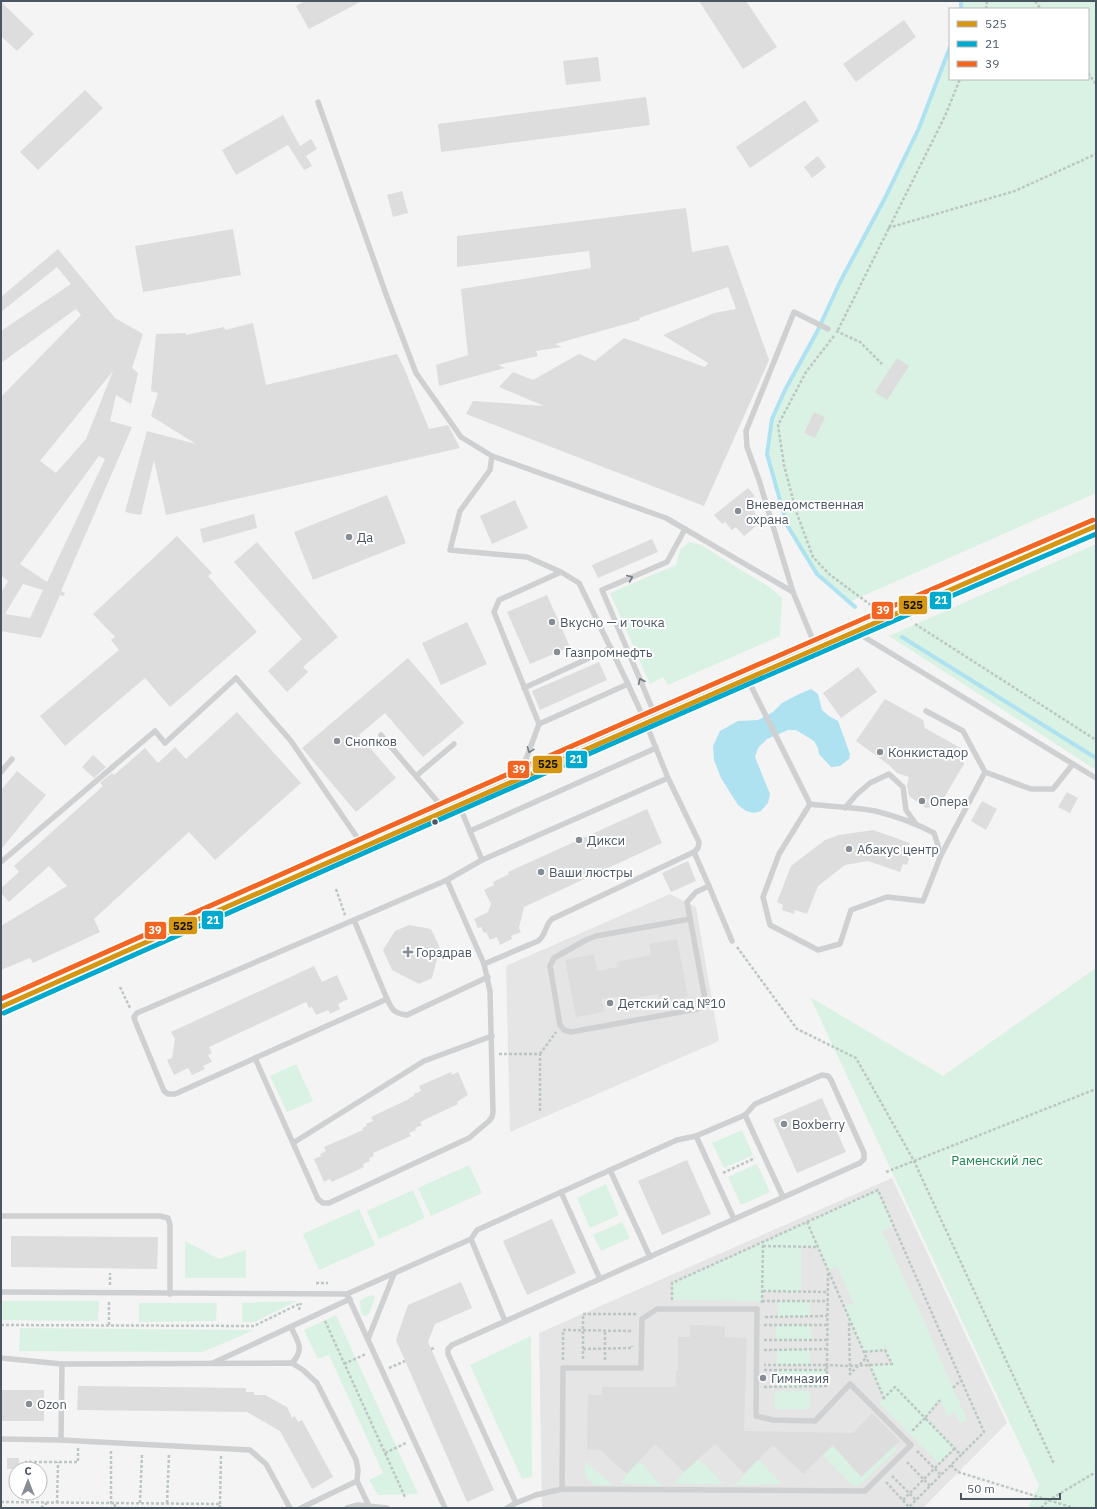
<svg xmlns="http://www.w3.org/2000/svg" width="1097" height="1509" viewBox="0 0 1097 1509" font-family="'IBM Plex Sans',sans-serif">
<rect width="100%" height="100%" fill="#f4f4f4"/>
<!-- education -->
<g fill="#e6e5e6">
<polygon points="670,894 696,907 719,1041 510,1132 506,966"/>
<polygon points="892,1178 1007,1423 923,1508 542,1508 539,1333"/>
</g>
<!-- green -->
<g fill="#d9f2e3">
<polygon points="961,1 1096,1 1096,493 849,602 817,574 787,525 767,454 772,419 785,390 817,332 840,282 885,198 919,128 950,47 950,79 1088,79 1088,9 961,9"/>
<polygon points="689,542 701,545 769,587 782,598 780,636 668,685 663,677 650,684 610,593 676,565 680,550"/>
<polygon points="1096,544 1096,770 889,636"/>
<polygon points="1096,968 1096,1508 1028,1508 1039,1485 810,997 943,1076"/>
<polygon points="296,1064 313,1101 287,1112 270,1076"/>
<polygon points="742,1130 753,1155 724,1168 712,1143"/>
<polygon points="757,1164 770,1192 741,1205 728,1177"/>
<polygon points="469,1165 482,1193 431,1216 418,1188"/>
<polygon points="606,1184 619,1215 590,1228 577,1198"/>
<polygon points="413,1190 425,1218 379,1239 367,1211"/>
<polygon points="878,1190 893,1225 882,1231 923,1319 967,1420 960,1424 955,1412 947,1416 940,1400 926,1418 955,1448 939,1464 879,1403 884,1398 869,1365 891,1364 885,1350 886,1345 884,1344 884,1351 863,1352 843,1306 854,1304 837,1266 828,1271 817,1247 801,1247 801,1292 763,1291 762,1301 672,1300 672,1283"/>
<polygon points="359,1209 375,1245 319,1270 303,1234"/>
<polygon points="622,1222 630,1238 601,1251 593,1235"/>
<polygon points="185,1241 219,1259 246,1250 246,1278 185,1278"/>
<polygon points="371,1295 374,1296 375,1298 369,1314 366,1316 364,1316 361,1314 360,1301 362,1299"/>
<polygon points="1,1301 99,1301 98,1321 1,1320"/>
<polygon points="297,1301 254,1322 242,1322 242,1303"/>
<polygon points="778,1301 810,1301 810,1316 778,1317"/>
<polygon points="139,1303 217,1303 216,1321 139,1322"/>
<polygon points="336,1315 418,1494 378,1495 369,1480 383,1473 329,1355 318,1359 304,1330"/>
<rect x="776" y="1325" width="35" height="15"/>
<polygon points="20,1328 254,1330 203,1352 19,1351"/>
<polygon points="531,1336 532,1477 522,1479 470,1365"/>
<polygon points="810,1349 810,1365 777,1365 777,1350"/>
<polygon points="777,1370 827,1370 827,1386 778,1387"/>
<rect x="775" y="1391" width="35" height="18"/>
<polygon points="896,1444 896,1450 860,1485 853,1486 822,1455 830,1448 835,1448 861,1477"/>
<polygon points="699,1459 723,1484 674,1484 684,1472"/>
<polygon points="758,1459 782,1484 735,1485"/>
<polygon points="585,1461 613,1485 595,1485 585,1477"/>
<polygon points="639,1461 662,1486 621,1483 627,1474"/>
</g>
<!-- water -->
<polygon fill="#aee2f0" points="811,689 818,694 822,710 829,716 838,721 850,754 849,759 840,766 831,767 819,754 818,748 814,741 796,730 788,730 767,739 758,748 755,757 770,794 768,803 761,811 754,813 746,811 738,805 721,778 714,760 713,746 720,731 738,721 758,720 773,712 782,703 799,694"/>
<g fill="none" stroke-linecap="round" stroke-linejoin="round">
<!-- stream -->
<g stroke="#aee2f0" stroke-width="4">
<polyline points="961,9 961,1"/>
<polyline points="855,607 817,574 787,525 767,454 772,419 785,390 817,332 840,282 885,198 919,128 950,47"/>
<polyline points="902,637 1096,758"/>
</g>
</g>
<!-- building -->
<g fill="#ddddde" fill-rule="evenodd">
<polygon points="305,1 362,1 309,29 296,6"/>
<polygon points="699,1 746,1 777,47 743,69"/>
<polygon points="1,2 34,34 17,51 1,36"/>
<polygon points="904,20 916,37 856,82 843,64"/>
<polygon points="598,57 601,81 566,85 563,61"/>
<polygon points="85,90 103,108 38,170 20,152"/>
<polygon points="646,97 650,125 441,152 438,124"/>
<polygon points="805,100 819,121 750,168 736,147"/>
<polygon points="283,115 300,146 311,139 317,149 306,156 312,166 304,170 288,145 236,175 222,150"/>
<polygon points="818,156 826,167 812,178 804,167"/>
<polygon points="402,191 408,213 393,217 387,195"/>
<polygon points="686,208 692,252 728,245 769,360 704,506 466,414 473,401 544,406 499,387 513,372 533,380 579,354 595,361 624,338 705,367 708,363 663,335 714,313 736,309 728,287 639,318 640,320 555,344 562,347 536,351 538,356 498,365 505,368 439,386 436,365 468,355 461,289 591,268 589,251 457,267 457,236"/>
<polygon points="233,229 241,275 143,292 135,246"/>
<path d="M58 249 115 318 143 334 132 368 138 373 131 404 116 395 110 421 132 427 61 591 65 593 64 596 60 595 41 638 1 631V593L8 581 1 575V397L81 315 76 309 1 363V331L71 284 57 267 1 312V297ZM113 371 86 439 56 473 40 461ZM99 456 105 459 47 582 20 564ZM23 584 43 590 30 618 5 614Z"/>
<polygon points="253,323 266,385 397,354 404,368 429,429 448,425 460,448 166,515 154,460 141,515 125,512 147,431 196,444 151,416 158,393 151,391 156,334 186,333 186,335 224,327 225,330"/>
<polygon points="897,358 909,366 887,400 875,392"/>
<polygon points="814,412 825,417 815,438 804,433"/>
<polygon points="748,488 755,496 751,499 759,509 754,512 761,522 744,536 736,527 732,530 725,522 722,524 714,515"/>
<polygon points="387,495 406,543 313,580 294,532"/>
<polygon points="515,500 528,528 492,544 480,516"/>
<polygon points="254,514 257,528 203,543 200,529"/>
<polygon points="177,536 212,573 208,576 257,632 170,707 145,678 65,746 40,716 119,650 111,640 115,637 93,614"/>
<polygon points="652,539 658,552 598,578 592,565"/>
<polygon points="257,542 338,637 303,667 308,672 287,692 268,671 302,639 234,562"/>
<polygon points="547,595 570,647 530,664 507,612"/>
<polygon points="467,622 487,664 441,685 422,643"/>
<polygon points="408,658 464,723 423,757 385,713 359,735 396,778 356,812 302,748"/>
<polygon points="599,662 607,680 540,710 532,691"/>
<polygon points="858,667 877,692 841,718 823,693"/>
<polygon points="885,699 923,720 925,728 964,750 964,764 939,806 926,808 909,796 907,785 909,777 897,773 889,765 856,741"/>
<polygon points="237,712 301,783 215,860 189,832 94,919 100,932 33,963 30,958 1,970 1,926 67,886 49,866 9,902 1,893 1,888 19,872 14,866 103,786 100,783 112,773 114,775 145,748 158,763 175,747 186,759"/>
<polygon points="93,755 106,767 94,778 82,767"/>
<polygon points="17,771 46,795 1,849 1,790"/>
<polygon points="1067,792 1078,798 1070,813 1058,807"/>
<polygon points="982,801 997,809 986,830 971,821"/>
<polygon points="647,809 662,843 524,907 519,928 521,932 511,936 512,939 500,945 497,937 490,940 486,932 484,933 481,927 478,928 474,919 488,912 491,904 484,890 494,885 493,882 509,874 508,872"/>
<polygon points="873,830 910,843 908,848 912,850 907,865 903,864 900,872 868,861 845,865 818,886 807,914 795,910 794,914 782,910 783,905 777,902 791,866 825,840 839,835"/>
<polygon points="688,861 696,881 671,892 662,873"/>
<polygon points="409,925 431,929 440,948 432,978 419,984 392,970 383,950 395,931"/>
<polygon points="677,939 688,997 659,1002 658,994 623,1000 622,996 602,999 604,1012 576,1017 565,960 594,954 597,971 617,967 616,962 651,955 649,944"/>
<polygon points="314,966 322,982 337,975 348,999 338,1004 340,1009 330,1014 328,1010 316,1015 312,1007 309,1008 306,1002 209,1047 212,1053 208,1055 212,1062 203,1066 205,1069 192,1075 188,1068 174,1075 167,1060 172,1058 175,1039 171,1032"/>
<polygon points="451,1072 452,1075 458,1072 468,1095 457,1102 458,1104 420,1122 422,1125 415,1128 416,1130 409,1133 411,1136 373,1153 374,1156 369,1158 370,1161 363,1164 364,1167 332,1182 330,1179 324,1182 314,1159 321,1156 320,1154 326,1151 324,1147 363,1130 362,1128 367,1126 366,1124 373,1121 371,1117 409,1099 409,1098 414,1096 414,1094 421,1091 419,1086"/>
<polygon points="822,1098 846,1152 797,1173 773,1119"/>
<polygon points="687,1160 711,1214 662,1235 638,1181"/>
<polygon points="552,1219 576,1273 527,1295 503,1241"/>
<polygon points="11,1236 158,1237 157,1269 11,1267"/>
<polygon points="461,1282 472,1308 435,1324 428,1342 494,1490 467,1502 396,1340 408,1305"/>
<polygon points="690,1325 725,1326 725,1337 747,1338 744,1431 853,1433 872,1413 900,1441 861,1477 833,1445 803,1474 773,1445 744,1474 715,1444 684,1472 655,1444 627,1474 600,1450 587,1450 588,1395 602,1395 602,1387 676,1387 676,1370 678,1370 678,1337 690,1337"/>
<polygon points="78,1386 246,1388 246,1392 254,1392 254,1395 265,1395 287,1407 292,1418 295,1416 298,1422 302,1420 333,1477 312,1489 280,1431 247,1412 77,1410"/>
<rect x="1" y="1390" width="43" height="31"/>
<rect x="7" y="1458" width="12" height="11"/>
</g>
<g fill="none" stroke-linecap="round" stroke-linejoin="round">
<!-- path -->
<g stroke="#bcc7c4" stroke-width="2.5" stroke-dasharray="3 2" stroke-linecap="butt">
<polyline points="1035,1 1041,9"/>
<polyline points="986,9 987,1"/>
<polyline points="1088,73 1096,84"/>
<polyline points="888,228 1015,191 1096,154"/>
<polyline points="838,330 945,116 960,79"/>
<polyline points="836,331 860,342 882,364"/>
<polyline points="834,336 806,372 778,425 784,465 796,511 813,557 829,574 872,606"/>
<polyline points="915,624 1096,740"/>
<polyline points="336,889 345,915"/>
<polyline points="737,947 797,1029 856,1058 914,1161 1054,1464"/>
<polyline points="120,987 130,1008"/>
<polyline points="499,1054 540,1054 540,1111"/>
<polyline points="540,1054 556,1032"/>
<polyline points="886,1172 1096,1089"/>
<polyline points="723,1173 755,1158"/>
<polyline points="807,1222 878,1190 984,1432 961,1455"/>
<polyline points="763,1246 817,1247"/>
<polyline points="828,1273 827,1365 850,1366 892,1364 885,1350 863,1352"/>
<polyline points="316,1283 328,1283"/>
<polyline points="110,1285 110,1273"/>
<polyline points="763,1291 828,1292"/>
<polyline points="672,1300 672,1283 807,1222 884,1398"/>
<polyline points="762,1301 828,1301"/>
<polyline points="762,1303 763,1242"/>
<polyline points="299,1310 301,1303"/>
<polyline points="765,1317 827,1316"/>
<polyline points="325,1321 405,1497"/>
<polyline points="849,1323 850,1374"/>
<polyline points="1,1325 254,1326 299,1304"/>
<polyline points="109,1325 109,1300"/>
<polyline points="764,1325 827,1325"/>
<polyline points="764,1340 827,1340"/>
<polyline points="431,1349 435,1348"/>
<polyline points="583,1349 632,1348 632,1346"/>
<polyline points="764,1350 827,1349"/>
<polyline points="583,1359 583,1314 636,1314"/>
<polyline points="563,1360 563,1330 633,1331"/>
<polyline points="605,1360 605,1331"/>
<polyline points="344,1364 366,1354"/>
<polyline points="389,1368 405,1361"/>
<polyline points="764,1370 827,1370"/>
<polyline points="849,1375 866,1358"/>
<polyline points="764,1387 827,1386 827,1365 764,1365"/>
<polyline points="953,1388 961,1380"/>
<polyline points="883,1399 895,1387 925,1418 911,1432"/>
<polyline points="111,1451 111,1503 119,1508"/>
<polyline points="917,1451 941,1475"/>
<polyline points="385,1453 406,1443"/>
<polyline points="907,1462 930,1486"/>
<polyline points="951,1465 958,1472 1074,1508"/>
<polyline points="26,1469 26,1462 78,1462 78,1448"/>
<polyline points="892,1476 916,1500"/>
<polyline points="886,1482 909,1507 961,1455 925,1418 940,1400"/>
<polyline points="27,1493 27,1503"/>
<polyline points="903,1500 955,1448"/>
<polyline points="1,1502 220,1504 220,1508"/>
<polyline points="57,1503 58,1462"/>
<polyline points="140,1503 142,1453"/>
<polyline points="167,1503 169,1454"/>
<polyline points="220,1504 221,1456"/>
<polyline points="41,1508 47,1503"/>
<polyline points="1041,1508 1049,1500 1096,1472"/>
</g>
<!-- service -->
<g stroke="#ced0d2" stroke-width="5.5">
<polyline points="318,102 387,297 416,373 461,437 492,456 666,518 793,592 815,645"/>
<polyline points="492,456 490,470 460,511 450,550 527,557 561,572"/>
<polyline points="793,592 759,480 747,447 746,431 794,312 828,329"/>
<polyline points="856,632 1096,778"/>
<path d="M747 678 810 804 779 854 763 897 770 925 818 950 840 944 851 910 887 897 923 901 941 855 934 833C915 823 896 816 875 811 854 807 831 807 810 804"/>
<polyline points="524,688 611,648"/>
<polyline points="926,711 963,731 985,772"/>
<polyline points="655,715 602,590 667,562 685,529"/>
<polyline points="539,724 628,684"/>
<polyline points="381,735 443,808"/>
<path d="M522 770 539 724 494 612 499 600 561 572 579 583 628 684 645 721 668 778 699 842 698 848 694 852 552 919C545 925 546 935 538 941L484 964 447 880 482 860 668 778"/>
<polyline points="1,772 12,759"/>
<polyline points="416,776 454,744"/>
<polyline points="459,805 482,860"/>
<polyline points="845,808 856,795 870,783 889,774 903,787 906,810 916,824"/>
<polyline points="470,831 656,748"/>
<polyline points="941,855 985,772 1031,789 1053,789 1073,764"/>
<polyline points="1,862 155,731 165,743 236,678 291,741 361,843"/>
<path d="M447 880 354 920 387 999C392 1010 395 1014 407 1015L488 977"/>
<polyline points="709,886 732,941"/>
<polyline points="690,919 596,936 586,940 554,958 550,966 560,1025 564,1030 571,1032 697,1009 703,1005 705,999 687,902 696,892 709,886 694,852"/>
<polyline points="354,920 137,1013 134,1017 135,1021 164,1091 168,1094 175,1094 387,999"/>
<polyline points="255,1058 318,1199 323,1203 329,1203 469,1138 489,1121 492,1117 493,1112 490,991 484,964"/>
<polyline points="745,1115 783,1197"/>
<polyline points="696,1136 734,1219"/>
<polyline points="293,1143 424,1061 492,1036"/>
<polyline points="610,1170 650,1257"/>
<polyline points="561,1192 600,1279"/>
<polyline points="1,1216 160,1216 168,1218 170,1225 170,1294"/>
<polyline points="471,1239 505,1321"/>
<polyline points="1,1292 347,1294"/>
<path d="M291 1327C298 1342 305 1349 292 1363"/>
<polyline points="368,1339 394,1274"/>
<polyline points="1,1358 62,1364 61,1440 1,1439"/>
<polyline points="213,1363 350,1299"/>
<polyline points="62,1364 292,1363 303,1370 317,1383 356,1460 358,1470 357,1481 369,1506"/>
<polyline points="61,1440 250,1450 266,1464 290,1508"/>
<polyline points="516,1503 536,1495 562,1489 563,1368 641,1368 642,1319 657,1309 757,1309 756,1416 773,1420 815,1421 850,1384 911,1445 865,1491 562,1489"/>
<polyline points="301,1508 357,1481"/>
<polyline points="347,1508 358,1505 387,1508"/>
<polyline points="445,1508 347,1294 471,1239 477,1230 677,1140 696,1136 745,1115 755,1104 822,1075 828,1076 831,1080 864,1153 864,1159 860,1163 452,1345 448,1349 448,1354 516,1503 507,1508"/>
</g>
<!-- primary -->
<polyline stroke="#caced1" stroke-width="17" points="1,1007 363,845 816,646 1096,526"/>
<!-- bus-1 casing -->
<g stroke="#fff" stroke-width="8">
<path id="bus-1" d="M1 1007C365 844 730 683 1096 526"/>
</g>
<!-- bus-2 casing -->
<g stroke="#fff" stroke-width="8">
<path id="bus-2" d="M4 1013C367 851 730 690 1096 534"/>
</g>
<!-- bus-3 casing -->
<g stroke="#fff" stroke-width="8">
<path id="bus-3" d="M1 999C364 837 728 676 1093 520"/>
</g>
<!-- bus-1 -->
<use href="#bus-1" stroke="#d49613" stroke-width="5"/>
<!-- bus-2 -->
<use href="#bus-2" stroke="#00a9ce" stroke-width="5"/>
<!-- bus-3 -->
<use href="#bus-3" stroke="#f26522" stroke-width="5"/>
</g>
<!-- one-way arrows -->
<defs><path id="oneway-chevron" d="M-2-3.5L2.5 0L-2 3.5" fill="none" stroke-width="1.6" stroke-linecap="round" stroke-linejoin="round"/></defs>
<g stroke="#727b83">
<use href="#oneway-chevron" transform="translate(630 578) rotate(-23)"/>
<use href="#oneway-chevron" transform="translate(641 681) rotate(-113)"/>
<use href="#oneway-chevron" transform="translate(530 750) rotate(111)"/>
</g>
<!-- markers -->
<g fill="#868d94" stroke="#fff" stroke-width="1.5">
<circle cx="738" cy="511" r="4"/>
<circle cx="349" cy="537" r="4"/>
<circle cx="552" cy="622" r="4"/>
<circle cx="557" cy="652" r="4"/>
<circle cx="337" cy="741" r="4"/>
<circle cx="880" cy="752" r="4"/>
<circle cx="922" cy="801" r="4"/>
<circle cx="579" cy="840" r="4"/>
<circle cx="849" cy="849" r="4"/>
<circle cx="541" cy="872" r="4"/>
<path d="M406 946h4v4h4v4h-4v4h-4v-4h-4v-4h4z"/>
<circle cx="610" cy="1003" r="4"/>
<circle cx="784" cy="1124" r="4"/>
<circle cx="763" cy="1378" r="4"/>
<circle cx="29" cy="1404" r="4"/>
</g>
<circle fill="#4a5661" stroke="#fff" stroke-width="1.5" cx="435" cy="822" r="3.5"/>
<g text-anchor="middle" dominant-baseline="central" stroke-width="4" stroke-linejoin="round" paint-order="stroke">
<!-- poi labels -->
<g font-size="13" fill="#4a5661" stroke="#fff" text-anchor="start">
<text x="746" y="504">Вневедомственная<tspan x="746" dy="15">охрана</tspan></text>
<text x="357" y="537">Да</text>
<text x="560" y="622">Вкусно — и точка</text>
<text x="565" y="652">Газпромнефть</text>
<text x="345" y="741">Снопков</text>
<text x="888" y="752">Конкистадор</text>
<text x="930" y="801">Опера</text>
<text x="587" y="840">Дикси</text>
<text x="857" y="849">Абакус центр</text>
<text x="549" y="872">Ваши люстры</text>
<text x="416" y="952">Горздрав</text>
<text x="618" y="1003">Детский сад №10</text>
<text x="792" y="1124">Boxberry</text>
<text x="771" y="1378">Гимназия</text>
<text x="37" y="1404">Ozon</text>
</g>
<!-- park labels -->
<g font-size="13" fill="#17864f" stroke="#fff">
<text x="997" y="1160">Раменский лес</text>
</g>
</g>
<g stroke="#fff" stroke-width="1.5">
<rect x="929" y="591" width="23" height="19" rx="4" fill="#00a9ce"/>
<rect x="898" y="595" width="30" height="20" rx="4" fill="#d49613"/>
<rect x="871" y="601" width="23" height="19" rx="4" fill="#f26522"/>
<rect x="565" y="750" width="23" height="19" rx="4" fill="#00a9ce"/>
<rect x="532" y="755" width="31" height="19" rx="4" fill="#d49613"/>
<rect x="507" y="760" width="23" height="19" rx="4" fill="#f26522"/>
<rect x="201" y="910" width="23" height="20" rx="4" fill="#00a9ce"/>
<rect x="168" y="916" width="30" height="19" rx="4" fill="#d49613"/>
<rect x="144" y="921" width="23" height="19" rx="4" fill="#f26522"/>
</g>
<g font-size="11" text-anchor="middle" font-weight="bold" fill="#fff">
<text x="941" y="604">21</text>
<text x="883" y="614">39</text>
<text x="576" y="763">21</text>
<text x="519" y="773">39</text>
<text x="213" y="924">21</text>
<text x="155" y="934">39</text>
</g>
<g font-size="11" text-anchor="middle" font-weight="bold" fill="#111">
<text x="913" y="609">525</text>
<text x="548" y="768">525</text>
<text x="183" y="930">525</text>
</g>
<!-- border -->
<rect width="1097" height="1509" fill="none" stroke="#4a5661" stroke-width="4"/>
<!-- legend -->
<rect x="949" y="8" width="140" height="72" fill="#ffffff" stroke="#b7bbc0"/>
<rect x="957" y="21" width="20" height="6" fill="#d49613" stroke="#b7bbc0"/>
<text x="985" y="28" font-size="12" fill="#4a5661">525</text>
<rect x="957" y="41" width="20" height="6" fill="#00a9ce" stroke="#b7bbc0"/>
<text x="985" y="48" font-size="12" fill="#4a5661">21</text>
<rect x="957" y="61" width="20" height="6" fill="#f26522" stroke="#b7bbc0"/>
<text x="985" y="68" font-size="12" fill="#4a5661">39</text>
<!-- north arrow -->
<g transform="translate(28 1481)"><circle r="19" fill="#ffffff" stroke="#b7bbc0"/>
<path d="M0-3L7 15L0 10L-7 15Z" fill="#868d94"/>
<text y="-6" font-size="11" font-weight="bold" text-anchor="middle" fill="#4a5661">С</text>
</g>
<!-- scale -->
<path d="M961 1493v6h99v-6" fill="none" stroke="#4a5661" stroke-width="2"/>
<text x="967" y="1493" font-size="12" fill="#4a5661" stroke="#ffffff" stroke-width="3" paint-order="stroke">50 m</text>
</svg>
